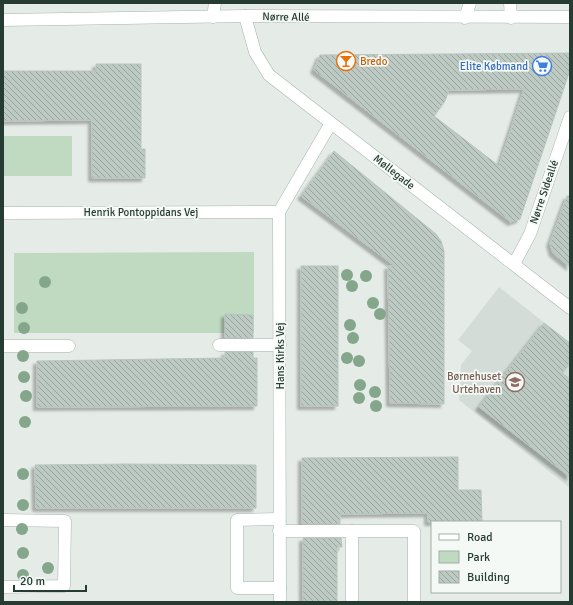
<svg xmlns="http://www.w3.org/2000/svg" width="573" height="605" viewBox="0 0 573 605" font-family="Signika,sans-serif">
<defs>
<pattern id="building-back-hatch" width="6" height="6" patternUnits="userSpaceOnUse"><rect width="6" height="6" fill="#bdc9c3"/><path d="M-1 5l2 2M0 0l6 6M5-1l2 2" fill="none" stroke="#99a49f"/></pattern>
<filter id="shadow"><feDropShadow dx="-3.5" dy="3.5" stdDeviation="1" flood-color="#0004"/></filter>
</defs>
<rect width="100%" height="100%" fill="#e5ece7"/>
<!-- built -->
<polygon fill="#d3dcd6" points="499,287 570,343 570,488 459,400 461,365 472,351 458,340"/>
<!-- park -->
<g fill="#c0dac2">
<rect x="3" y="136" width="69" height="40"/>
<polygon points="254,252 254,333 14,333 14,253"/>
</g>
<!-- building -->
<g fill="url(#building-back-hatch)" stroke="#b8c5bd" fill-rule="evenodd" filter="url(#shadow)">
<path d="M570 53V70L520 219 511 222 314 70 320 55ZM524 89 499 166 434 116 445 101 449 90Z"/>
<polygon points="96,64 141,64 141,149 145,149 145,178 92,178 92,120 3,121 3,71 96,71"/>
<polygon points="334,151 436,234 441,241 444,251 444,404 390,403 388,266 395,266 301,196"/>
<polygon points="567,196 570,196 570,267 553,253 550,243"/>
<rect x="301" y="266" width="37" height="140"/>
<polygon points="225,314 253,315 253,338 225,338"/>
<polygon points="544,323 570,343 570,363 562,373 570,379 570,477 479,407"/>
<polygon points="225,352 253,352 253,358 257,358 257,406 37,407 37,361 225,358"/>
<polygon points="458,457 458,490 481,490 482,522 428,522 428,513 340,514 340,524 302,524 302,458"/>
<polygon points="127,464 256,465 256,508 36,508 35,465"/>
<polygon points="303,538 341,538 342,547 337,547 337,602 303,602"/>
</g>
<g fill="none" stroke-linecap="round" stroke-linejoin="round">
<!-- minor casing -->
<g stroke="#a8b4ad" stroke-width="13">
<g id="minor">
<polyline points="510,3 511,18"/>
<polyline points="245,16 255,52 269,75 570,308"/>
<polyline points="213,17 215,3"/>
<polyline points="465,18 470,3"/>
<polyline points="3,20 245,16 570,17"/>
<polyline points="3,213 279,212"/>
<polyline points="514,264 530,234 570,117"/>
<polyline points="219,345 280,345"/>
<polyline points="3,346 69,346"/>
<polyline points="279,519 237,520 237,588 280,588"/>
<polyline points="3,520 65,521 64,586 3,587"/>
<polyline points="279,531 414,531 414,602"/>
<polyline points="352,531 352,602"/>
<polyline points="280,602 279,212 331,123"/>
</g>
</g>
<!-- minor -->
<use href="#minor" stroke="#fff" stroke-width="12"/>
</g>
<!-- trees -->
<g fill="#84a78b">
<circle cx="347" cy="275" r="6"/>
<circle cx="366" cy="276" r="6"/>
<circle cx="45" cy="282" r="6"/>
<circle cx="352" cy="286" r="6"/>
<circle cx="373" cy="303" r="6"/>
<circle cx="22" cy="308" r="6"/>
<circle cx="380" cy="314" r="6"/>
<circle cx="350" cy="325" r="6"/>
<circle cx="24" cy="328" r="6"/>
<circle cx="353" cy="338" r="6"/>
<circle cx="23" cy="356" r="6"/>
<circle cx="347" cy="358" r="6"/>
<circle cx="359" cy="361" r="6"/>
<circle cx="24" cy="377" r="6"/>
<circle cx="360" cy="385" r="6"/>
<circle cx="375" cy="392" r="6"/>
<circle cx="26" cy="396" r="6"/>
<circle cx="359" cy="398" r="6"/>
<circle cx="376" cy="406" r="6"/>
<circle cx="25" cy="422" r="6"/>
<circle cx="23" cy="474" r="6"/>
<circle cx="23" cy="505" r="6"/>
<circle cx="22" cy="529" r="6"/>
<circle cx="23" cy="553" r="6"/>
<circle cx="48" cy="568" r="6"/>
<circle cx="23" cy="575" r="6"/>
</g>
<!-- icons -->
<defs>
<g id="bar-ring" transform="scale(1)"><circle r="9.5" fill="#f5f9f6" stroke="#e8710a" stroke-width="1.5"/><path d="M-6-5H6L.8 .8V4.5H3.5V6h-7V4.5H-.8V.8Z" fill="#e8710a"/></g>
<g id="supermarket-ring" transform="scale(1)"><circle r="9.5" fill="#f5f9f6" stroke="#3f7fe0" stroke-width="1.5"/><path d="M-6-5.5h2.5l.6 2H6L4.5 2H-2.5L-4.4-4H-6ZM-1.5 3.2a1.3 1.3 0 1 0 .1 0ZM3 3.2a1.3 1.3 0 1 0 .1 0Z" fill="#3f7fe0"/></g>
<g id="school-ring" transform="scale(1)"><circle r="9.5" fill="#f5f9f6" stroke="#8d6e63" stroke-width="1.5"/><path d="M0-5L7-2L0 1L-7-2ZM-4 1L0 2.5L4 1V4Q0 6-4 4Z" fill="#8d6e63"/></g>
</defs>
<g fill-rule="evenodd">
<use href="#bar-ring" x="346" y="61"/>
<use href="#supermarket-ring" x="542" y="66"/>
<use href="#school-ring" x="515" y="382"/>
</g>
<g text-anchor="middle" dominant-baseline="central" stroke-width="3.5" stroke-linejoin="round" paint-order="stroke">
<!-- street labels -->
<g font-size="11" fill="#263c32" stroke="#f5f9f6">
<text transform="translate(286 17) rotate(1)">Nørre Allé</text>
<text transform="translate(394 172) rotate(38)">Møllegade</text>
<text transform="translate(544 192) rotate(-71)">Nørre Sideallé</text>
<text x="141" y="212">Henrik Pontoppidans Vej</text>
<text transform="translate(280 356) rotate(-90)">Hans Kirks Vej</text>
</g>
<!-- food labels -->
<g font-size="11" fill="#c56008" stroke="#f5f9f6" text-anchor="start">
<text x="360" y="61">Bredo</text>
</g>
<!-- shop labels -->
<g font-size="11" fill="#366cbe" stroke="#f5f9f6" text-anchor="end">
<text x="528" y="66">Elite Købmand</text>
</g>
<!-- education labels -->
<g font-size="11" fill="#785e54" stroke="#f5f9f6" text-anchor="end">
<text x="501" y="376">Børnehuset<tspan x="501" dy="13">Urtehaven</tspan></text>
</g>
</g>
<!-- border -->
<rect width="573" height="605" fill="none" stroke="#263c32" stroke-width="8"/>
<!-- legend -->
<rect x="431" y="521" width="130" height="72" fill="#f5f9f6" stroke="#a2ada8"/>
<rect x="439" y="534" width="20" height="6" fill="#ffffff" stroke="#a2ada8"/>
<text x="467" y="541" font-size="12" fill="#263c32">Road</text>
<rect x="439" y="551" width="20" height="12" fill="#c0dac2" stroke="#a2ada8"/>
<text x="467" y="561" font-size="12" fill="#263c32">Park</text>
<rect x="439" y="571" width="20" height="12" fill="url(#building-back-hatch)" stroke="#a2ada8"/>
<text x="467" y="581" font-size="12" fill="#263c32">Building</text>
<!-- scale -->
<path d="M14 585v6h72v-6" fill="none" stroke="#263c32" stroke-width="2"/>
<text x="20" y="585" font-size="12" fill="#263c32" stroke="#f5f9f6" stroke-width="3" paint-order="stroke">20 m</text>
</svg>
